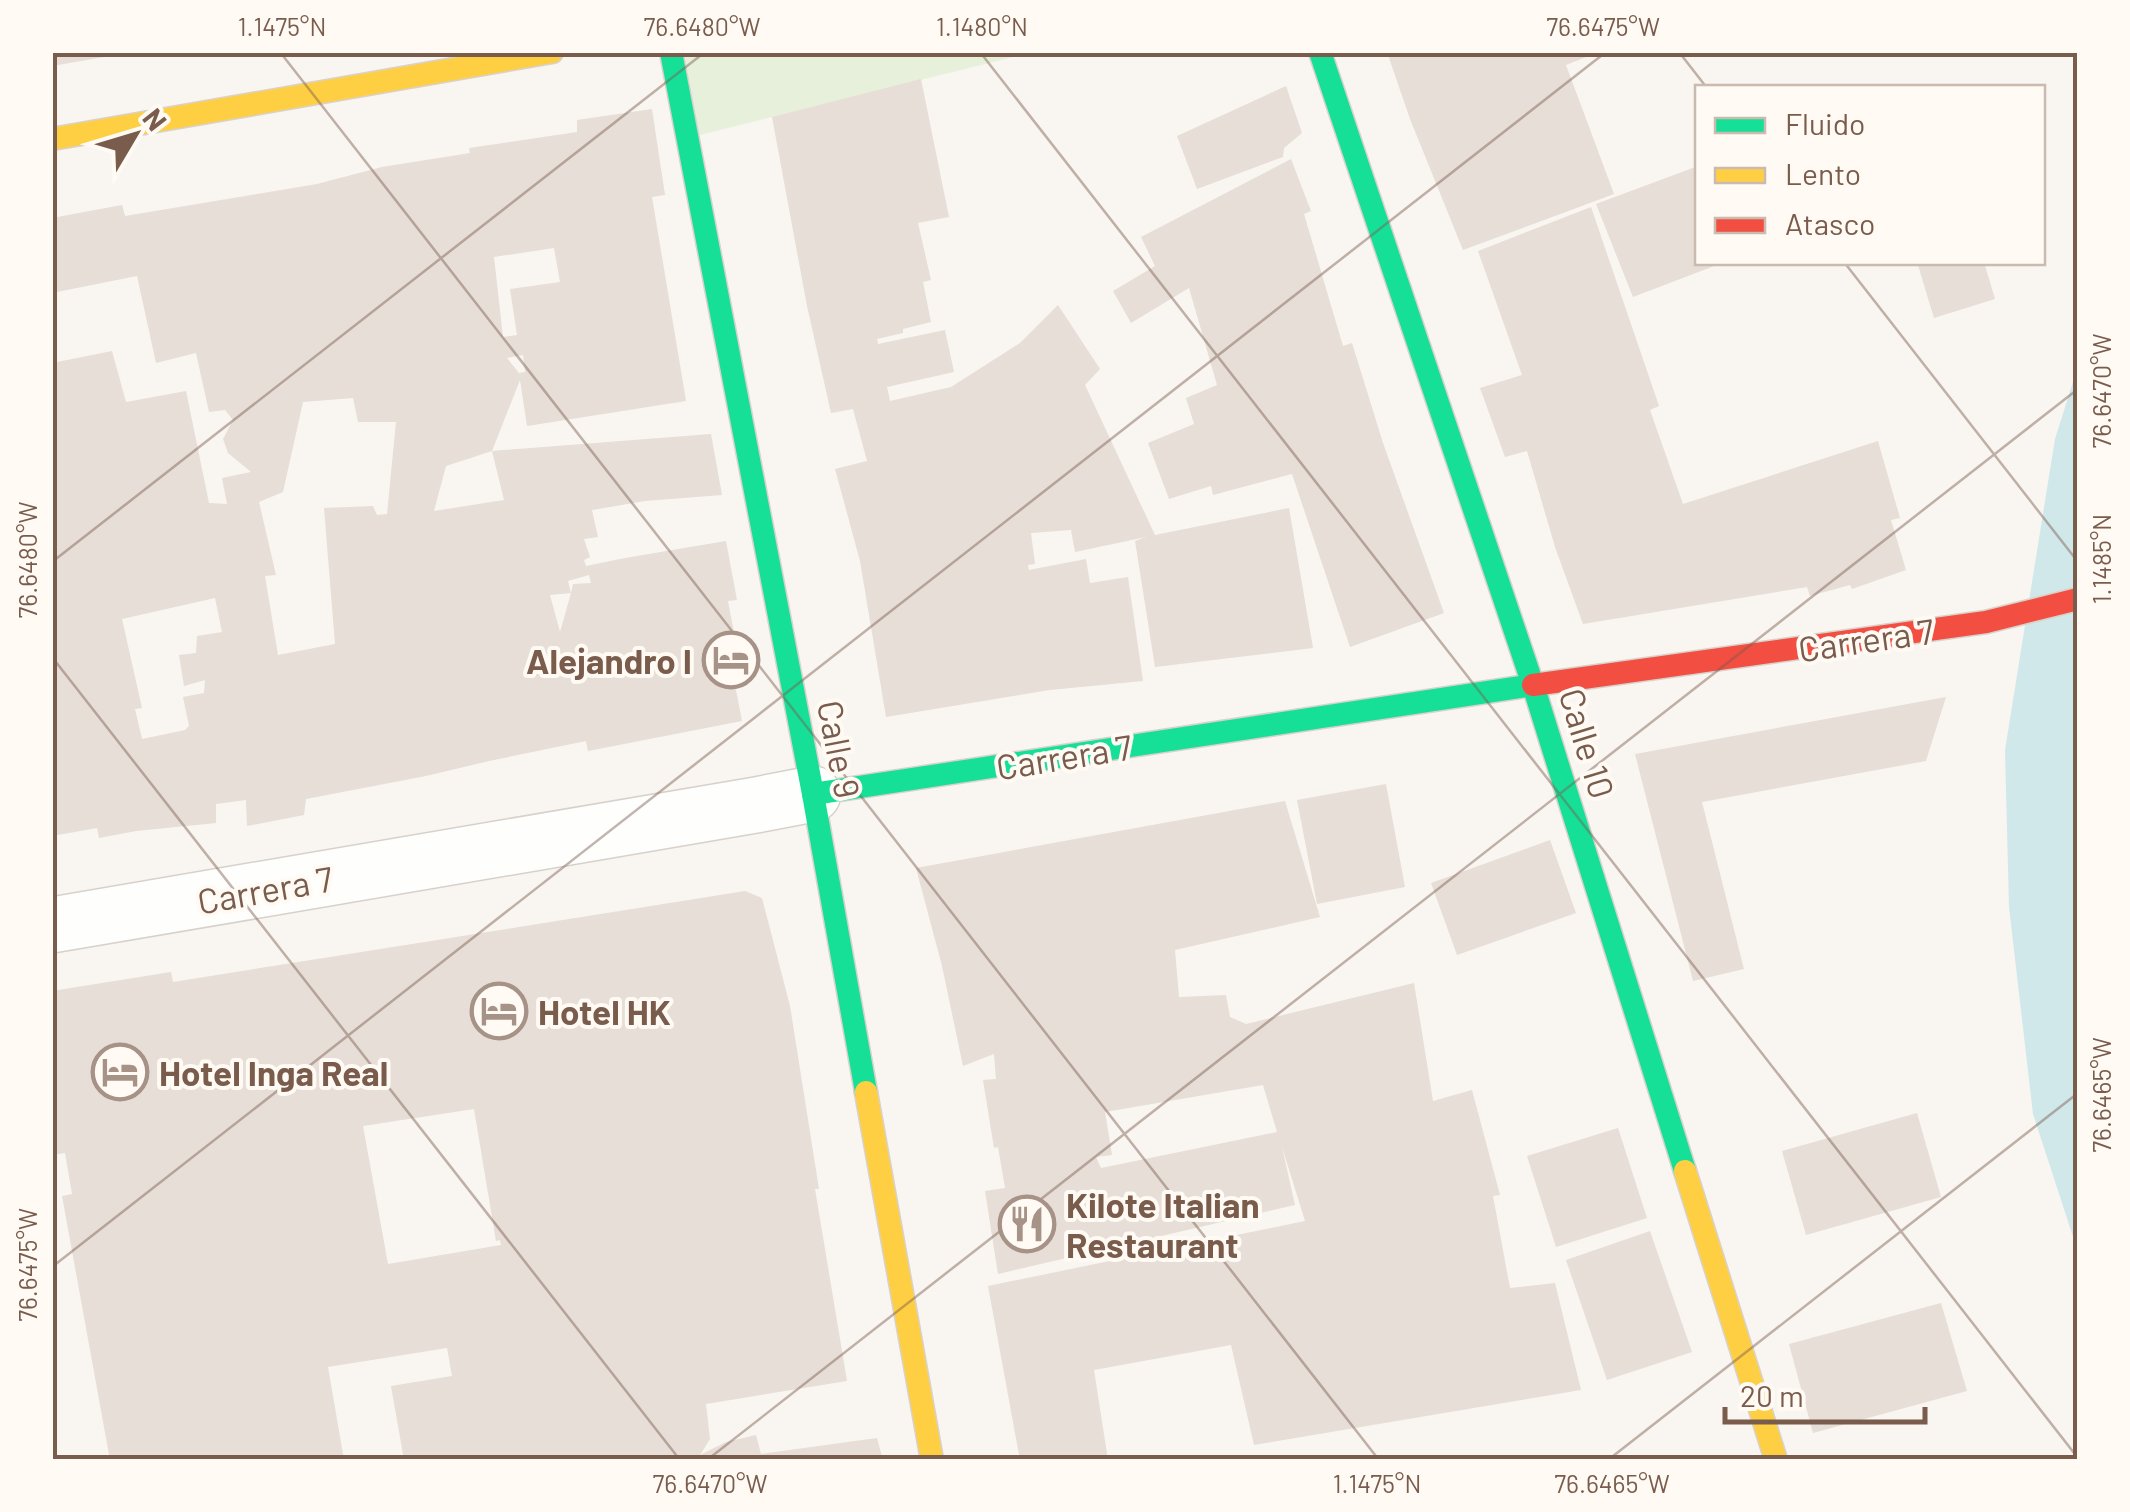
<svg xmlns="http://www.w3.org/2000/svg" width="2130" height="1512" viewBox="0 0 2130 1512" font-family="Barlow,sans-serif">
<rect width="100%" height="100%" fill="#f9f5f0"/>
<!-- green -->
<polygon fill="#e7f0db" points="671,53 1029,53 688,138"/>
<!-- water -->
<polygon fill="#d0e8ea" points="2077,369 2077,1249 2033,1114 2009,907 2005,750 2055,439"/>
<!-- building -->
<g fill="#e6ded7" fill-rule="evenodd">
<polygon points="52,52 116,52 116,55 52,66"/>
<polygon points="1387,52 1599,52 1566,65 1614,194 1463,250 1410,119"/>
<polygon points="921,79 949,217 918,223 931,280 923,282 931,322 903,329 903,333 877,339 878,344 945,330 954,372 887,387 890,401 951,387 1020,343 1058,305 1100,369 1085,385 1155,535 1289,508 1313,648 1155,667 1135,541 1146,537 1075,552 1071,530 1031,533 1035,564 1028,565 1029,570 1086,559 1090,583 1128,577 1143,681 1050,690 886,717 860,561 835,469 867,461 853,409 831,413 807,306 772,117"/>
<polygon points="1286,86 1302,133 1284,148 1283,157 1197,189 1177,136"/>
<path d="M652 109 665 195 652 197 686 401 527 426 520 380 492 451 711 434 722 495 645 501 592 510 598 537 584 539 590 557 584 560 586 566 625 558 726 541 737 600 728 601 735 638 726 639 742 721 588 751 586 741 489 761 426 776 306 799 304 815 247 826 246 800 216 804V823L136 831 99 838 97 828 52 836V363L112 351 126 402 186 391 209 503 227 504 222 478 251 472 228 453 223 439 233 420 225 410 209 412 196 353 156 363 137 276 52 293V218L122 205 125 216 317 184 382 167 470 153 469 148 577 132V120ZM554 248 560 282 510 289 517 335 503 337 494 257ZM523 355 525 372 519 373 507 358ZM353 398 358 422H396L387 514 377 515 373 506 324 508 335 644 278 655 265 576 276 575 259 502 283 492 303 402ZM492 451 504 500 434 511 446 466ZM589 575 591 583 573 584 571 593 568 581ZM571 593 560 632 550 595ZM215 598 222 632 197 636 196 653 179 655 184 686 205 680 204 693 183 697 189 726 185 730 142 739 135 709 142 708 122 619Z"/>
<polygon points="1291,159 1311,211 1304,214 1343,346 1352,343 1383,443 1444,613 1350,647 1292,474 1213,495 1211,486 1169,499 1148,443 1194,424 1186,398 1217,385 1189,288 1131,323 1113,291 1155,266 1141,237"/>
<polygon points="1698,166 1698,262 1722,263 1633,297 1596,204"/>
<polygon points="1591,207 1659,406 1650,410 1683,504 1878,441 1900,518 1891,520 1906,570 1852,589 1850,585 1810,596 1807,587 1583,624 1555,547 1527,451 1505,457 1480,388 1522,375 1478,251"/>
<polygon points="1917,262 1984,262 1995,299 1934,318"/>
<polygon points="1946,697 1926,761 1702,802 1744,969 1693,981 1635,754"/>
<polygon points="1386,784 1405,887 1317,904 1297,800"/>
<path d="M1285 801 1320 917 1175 950 1179 997 1226 995 1230 1017 1246 1024 1414 983 1433 1101 1472 1090 1500 1195 1493 1196 1510 1288 1555 1283 1581 1390 1254 1445 1231 1345 1094 1370 1108 1460H1020L988 1286 1305 1221 1282 1147 1295 1205 998 1274 985 1191 1005 1188 998 1147 994 1148 983 1080 996 1079 994 1054 963 1066 942 966 916 868ZM1263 1085 1277 1132 1101 1168 1096 1157 1112 1155 1105 1112Z"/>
<polygon points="1550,840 1576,913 1457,955 1431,883"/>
<path d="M745 891 762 898 790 1006 819 1189H815L847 1381 706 1404 710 1439 700 1455 726 1442 756 1435 761 1454 877 1438 883 1460H404L391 1386 452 1376 447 1348 328 1367 344 1460H110L62 1196 72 1194 65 1153 52 1155V991L171 972 173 982ZM474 1109 496 1241 500 1240 501 1245 388 1264 363 1126Z"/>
<polygon points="1917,1113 1941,1197 1806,1235 1782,1151"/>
<polygon points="1618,1128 1647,1218 1556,1247 1527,1156"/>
<polygon points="1650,1231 1692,1352 1607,1380 1566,1260"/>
<polygon points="1941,1303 1967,1391 1813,1433 1789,1344"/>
</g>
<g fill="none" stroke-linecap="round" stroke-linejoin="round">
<!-- street casing -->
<g stroke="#d7d1cb" stroke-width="58">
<polyline id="street" points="52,925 756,805 813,794"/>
</g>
<!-- fast casing -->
<g stroke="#d9d2cb" stroke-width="25">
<g id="fast">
<polyline points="671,52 813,794 866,1092"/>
<polyline points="1320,52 1533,685 1685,1171"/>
<polyline points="813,794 1533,685"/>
</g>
</g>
<!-- slow casing -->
<g stroke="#d9d2cb" stroke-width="25">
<g id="slow">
<polyline points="52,139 552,52"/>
<polyline points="866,1092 932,1460"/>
<polyline points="1685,1171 1776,1460"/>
</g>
</g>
<!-- jam casing -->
<g stroke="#d9d2cb" stroke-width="25">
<polyline id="jam" points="1533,685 1986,622 2078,599"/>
</g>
<!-- street -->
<use href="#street" stroke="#fefefd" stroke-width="55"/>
<!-- fast -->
<use href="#fast" stroke="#16e098" stroke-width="22"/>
<!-- slow -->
<use href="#slow" stroke="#ffcf43" stroke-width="22"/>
<!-- jam -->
<use href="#jam" stroke="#f24e42" stroke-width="22"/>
</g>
<!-- ticks -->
<path fill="none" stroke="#7a5c4d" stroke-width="2.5" stroke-opacity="0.45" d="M280 52 1379 1460M980 52 2078 1458M1679 52 1707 88M1844 262 2078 562M52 562 705 52M52 657 680 1460M52 1267 1606 52M707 1460 2078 389M1608 1460 2078 1093"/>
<!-- icons -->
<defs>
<g id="hotel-ring" transform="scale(2.875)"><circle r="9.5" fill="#fffaf3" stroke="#a69286" stroke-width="1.5"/><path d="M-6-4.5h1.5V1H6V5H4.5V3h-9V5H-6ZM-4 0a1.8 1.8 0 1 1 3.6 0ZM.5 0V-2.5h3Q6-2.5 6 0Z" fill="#a69286"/></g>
<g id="restaurant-ring" transform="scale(2.875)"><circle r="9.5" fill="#fffaf3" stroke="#a69286" stroke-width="1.5"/><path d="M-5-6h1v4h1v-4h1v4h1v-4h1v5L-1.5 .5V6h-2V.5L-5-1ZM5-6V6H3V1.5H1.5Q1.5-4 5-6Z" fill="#a69286"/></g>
</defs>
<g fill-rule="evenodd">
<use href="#hotel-ring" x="731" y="660"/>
<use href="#hotel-ring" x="499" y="1011"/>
<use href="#hotel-ring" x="120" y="1072"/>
<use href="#restaurant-ring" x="1027" y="1224"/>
</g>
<g text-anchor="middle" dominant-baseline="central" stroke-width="8" stroke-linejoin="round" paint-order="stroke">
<!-- street labels -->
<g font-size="35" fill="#7a5c4d" stroke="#fffaf3">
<text transform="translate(1866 639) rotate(-8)">Carrera 7</text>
<text transform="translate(1588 743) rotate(73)">Calle 10</text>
<text transform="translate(840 749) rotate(79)">Calle 9</text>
<text transform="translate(1064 756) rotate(-9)">Carrera 7</text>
<text transform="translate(265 889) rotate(-10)">Carrera 7</text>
</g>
<!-- poi labels -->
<g font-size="35" font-weight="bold" fill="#7a5c4d" stroke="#fffaf3" text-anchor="start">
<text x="692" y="660" text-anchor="end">Alejandro I</text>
<text x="538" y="1011">Hotel HK</text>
<text x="159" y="1072">Hotel Inga Real</text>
<text x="1066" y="1204">Kilote Italian<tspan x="1066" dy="40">Restaurant</tspan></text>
</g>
</g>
<!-- border -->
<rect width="2130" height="1512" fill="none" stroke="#fffaf3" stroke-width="110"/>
<!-- legend -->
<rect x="1695" y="85" width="350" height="180" fill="#fffaf3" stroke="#cabbb1" stroke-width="2.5"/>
<rect x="1715" y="118" width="50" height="15" fill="#16e098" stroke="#cabbb1" stroke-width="2.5"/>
<text x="1785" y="135" font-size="30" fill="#7a5c4d">Fluido</text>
<rect x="1715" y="168" width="50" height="15" fill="#ffcf43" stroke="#cabbb1" stroke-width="2.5"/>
<text x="1785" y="185" font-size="30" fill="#7a5c4d">Lento</text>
<rect x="1715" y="218" width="50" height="15" fill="#f24e42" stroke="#cabbb1" stroke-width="2.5"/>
<text x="1785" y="235" font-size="30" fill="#7a5c4d">Atasco</text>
<!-- north arrow -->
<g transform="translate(135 135) rotate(52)" stroke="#fffaf3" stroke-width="8" paint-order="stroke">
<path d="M0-8L18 38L0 25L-18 38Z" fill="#7a5c4d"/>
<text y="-15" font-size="28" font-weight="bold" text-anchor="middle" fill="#7a5c4d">N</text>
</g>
<!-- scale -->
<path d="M1725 1407v15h200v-15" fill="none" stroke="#7a5c4d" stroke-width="5"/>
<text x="1740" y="1407" font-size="30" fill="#7a5c4d" stroke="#fffaf3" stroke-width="8" paint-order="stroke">20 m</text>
<rect x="55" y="55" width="2020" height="1402" fill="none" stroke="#7a5c4d" stroke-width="4"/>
<g font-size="25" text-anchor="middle" fill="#7a5c4d">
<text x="282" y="36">1.1475°N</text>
<text x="702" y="36">76.6480°W</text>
<text x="982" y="36">1.1480°N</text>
<text x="1603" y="36">76.6475°W</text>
<text transform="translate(2102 391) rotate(-90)" y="9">76.6470°W</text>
<text transform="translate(2102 559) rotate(-90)" y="9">1.1485°N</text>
<text transform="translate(28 560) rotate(-90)" y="9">76.6480°W</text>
<text transform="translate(2102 1095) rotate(-90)" y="9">76.6465°W</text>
<text transform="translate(28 1265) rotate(-90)" y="9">76.6475°W</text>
<text x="710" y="1493">76.6470°W</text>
<text x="1377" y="1493">1.1475°N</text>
<text x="1612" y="1493">76.6465°W</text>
</g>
</svg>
